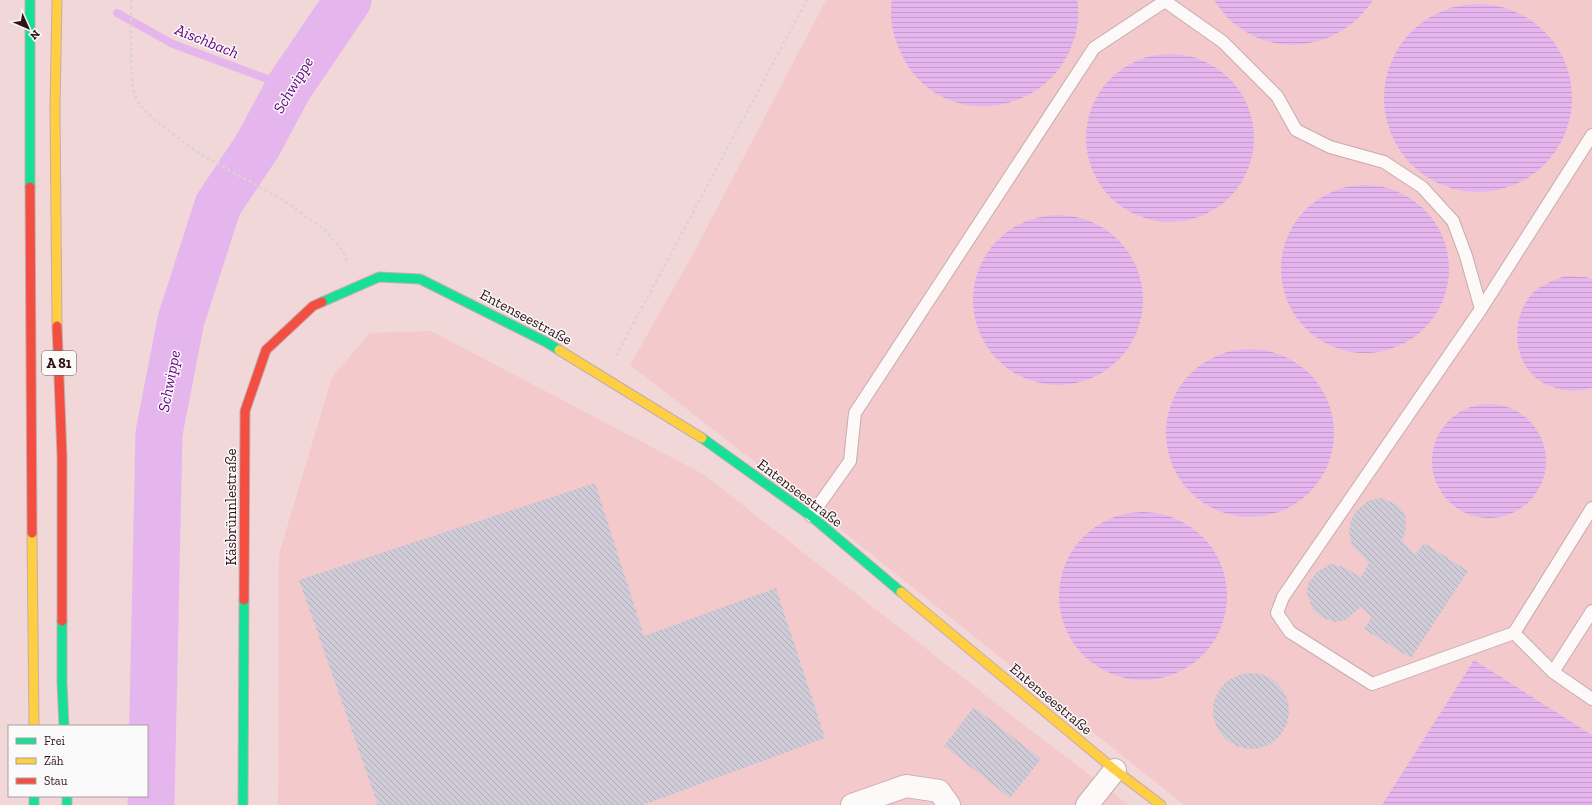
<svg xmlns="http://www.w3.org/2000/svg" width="1592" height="805" viewBox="0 0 1592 805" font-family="'Zilla Slab',serif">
<defs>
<pattern id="water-rules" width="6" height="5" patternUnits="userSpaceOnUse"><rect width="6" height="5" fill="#e5b6ee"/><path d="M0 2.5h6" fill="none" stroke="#c59ccb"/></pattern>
<pattern id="building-back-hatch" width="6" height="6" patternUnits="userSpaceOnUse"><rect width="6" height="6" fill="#cfcbd7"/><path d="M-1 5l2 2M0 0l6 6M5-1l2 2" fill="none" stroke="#b2adb8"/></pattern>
</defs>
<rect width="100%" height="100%" fill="#f2d7d8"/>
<!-- built -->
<g fill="#f4c9cb">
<polygon points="826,0 1592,0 1592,805 1184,805 800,497 630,365 692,256"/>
<polygon points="431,331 703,474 1029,729 1129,805 278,805 279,554 332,377 370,333"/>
</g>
<!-- water -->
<g fill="url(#water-rules)">
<path d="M892 0H1077C1080 14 1078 29 1073 42 1047 120 936 131 901 53 893 37 889 18 892 0Z"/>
<path d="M1214 0H1373C1344 45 1283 60 1239 27 1228 20 1221 10 1214 0Z"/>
<circle cx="1478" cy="98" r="94"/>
<circle cx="1170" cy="138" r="84"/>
<circle cx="1365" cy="269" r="84"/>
<circle cx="1058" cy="300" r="85"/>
<path d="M1565 276 1585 277 1592 279V388C1580 391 1568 392 1556 388 1515 377 1506 326 1531 295 1539 285 1553 281 1565 276Z"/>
<circle cx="1250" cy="433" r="84"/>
<circle cx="1489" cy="461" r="57"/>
<circle cx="1143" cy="596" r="84"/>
<polygon points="1474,660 1592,735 1592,805 1382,805"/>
</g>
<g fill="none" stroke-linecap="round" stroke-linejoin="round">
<!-- stream -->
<polyline stroke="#e5b6ee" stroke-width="8" points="117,13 173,44 289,87"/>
<!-- river -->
<polyline stroke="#e5b6ee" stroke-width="47" points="151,805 159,433 181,320 218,205 258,145 289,87 348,0"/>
</g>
<!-- building -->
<g fill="url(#building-back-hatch)">
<polygon points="595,483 644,636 776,588 825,738 643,805 378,805 299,580"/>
<polygon points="1381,498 1396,504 1405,514 1406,531 1402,540 1415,555 1424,543 1468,571 1411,658 1364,629 1372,617 1361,607 1345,620 1334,622 1321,617 1313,610 1307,594 1308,584 1316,573 1331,564 1343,567 1361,577 1369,563 1353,547 1349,534 1351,520 1357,510 1368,501"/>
<circle cx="1251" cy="711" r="38"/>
<polygon points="974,707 1041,759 1010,798 944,746"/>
</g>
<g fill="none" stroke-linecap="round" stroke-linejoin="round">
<!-- lane casing -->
<g stroke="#c6acad" stroke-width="14">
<g id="lane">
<polyline points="1592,135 1481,309 1283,597 1277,613 1290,632 1372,684 1514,633 1592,508"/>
<polyline points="811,516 850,461 855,413 1094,48 1165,1 1223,42 1277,96 1296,130 1330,147 1384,162 1422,187 1453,221 1466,256 1481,309"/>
<polyline points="1514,633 1553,672 1592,699"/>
<polyline points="1553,672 1592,611"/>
</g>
</g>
<!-- street casing -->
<g stroke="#c6acad" stroke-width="24">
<g id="street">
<polyline points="852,805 906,786 939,791 949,805"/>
<polyline points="1087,805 1115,770"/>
</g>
</g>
<!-- fast casing -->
<g stroke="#c6acad" stroke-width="11">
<g id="fast">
<polyline points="30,0 30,187"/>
<polyline points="322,302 379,277 420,279 546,342 559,350"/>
<polyline points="702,438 811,516 901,592"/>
<polyline points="62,621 62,682 64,726"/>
<polyline points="34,796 34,805"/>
<polyline points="67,796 67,805"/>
<polyline points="243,805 244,600"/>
</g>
</g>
<!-- slow casing -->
<g stroke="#c6acad" stroke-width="11">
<g id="slow">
<polyline points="57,0 55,107 57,326"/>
<polyline points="559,350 702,438"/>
<polyline points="32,533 34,726"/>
<polyline points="901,592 1115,770 1161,805"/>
</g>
</g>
<!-- jam casing -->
<g stroke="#c6acad" stroke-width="11">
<g id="jam">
<polyline points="30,187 32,533"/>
<polyline points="57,326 62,457 62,621"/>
<polyline points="244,600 245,411 266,350 313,306 322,302"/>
</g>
</g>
<!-- path -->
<g stroke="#dbd3d3" stroke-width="2.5" stroke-dasharray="3 3" stroke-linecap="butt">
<polyline points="131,0 131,66 133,90 139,104 156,121 200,154 283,200 325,230 344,252 348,265"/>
<polyline points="616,356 807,0"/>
</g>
<!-- lane -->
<use href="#lane" stroke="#fdf9f9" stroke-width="12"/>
<!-- street -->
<use href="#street" stroke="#fdf9f9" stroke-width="22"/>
<!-- fast -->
<use href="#fast" stroke="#16e098" stroke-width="9"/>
<!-- slow -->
<use href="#slow" stroke="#ffcf43" stroke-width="9"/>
<!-- jam -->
<use href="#jam" stroke="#f24e42" stroke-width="9"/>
</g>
<g text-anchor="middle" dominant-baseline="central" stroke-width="3" stroke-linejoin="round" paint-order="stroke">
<!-- shield labels -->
<rect fill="#fafafa" stroke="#6d585a" stroke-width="1" x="42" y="351" width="34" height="24" rx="3"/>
<g font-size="14" font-weight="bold" fill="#311316">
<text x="59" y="363">A 81</text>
</g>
<!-- street labels -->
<g font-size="15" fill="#311316" stroke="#fafafa">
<text transform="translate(526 317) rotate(28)">Entenseestraße</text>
<text transform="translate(800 493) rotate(37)">Entenseestraße</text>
<text transform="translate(231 507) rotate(-90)">Käsbrünnlestraße</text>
<text transform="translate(1051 699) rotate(40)">Entenseestraße</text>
</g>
<!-- water labels -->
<g font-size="16" font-style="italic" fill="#690685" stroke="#fafafa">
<text transform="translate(207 41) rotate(22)">Aischbach</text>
<text transform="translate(293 85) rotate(-59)">Schwippe</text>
<text transform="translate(169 381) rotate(-79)">Schwippe</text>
</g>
</g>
<!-- legend -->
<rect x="8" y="725" width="140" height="72" fill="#fafafa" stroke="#aa9e9f"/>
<rect x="16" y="738" width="20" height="6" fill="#16e098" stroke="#aa9e9f"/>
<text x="44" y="745" font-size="12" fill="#311316">Frei</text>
<rect x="16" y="758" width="20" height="6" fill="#ffcf43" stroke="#aa9e9f"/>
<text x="44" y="765" font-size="12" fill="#311316">Zäh</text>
<rect x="16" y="778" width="20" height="6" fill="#f24e42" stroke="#aa9e9f"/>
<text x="44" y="785" font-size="12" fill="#311316">Stau</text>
<!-- north arrow -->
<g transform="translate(28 28) rotate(135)" stroke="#fafafa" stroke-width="3" paint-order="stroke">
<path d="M0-3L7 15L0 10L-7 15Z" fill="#311316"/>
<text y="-6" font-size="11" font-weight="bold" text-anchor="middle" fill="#311316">N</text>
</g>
</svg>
